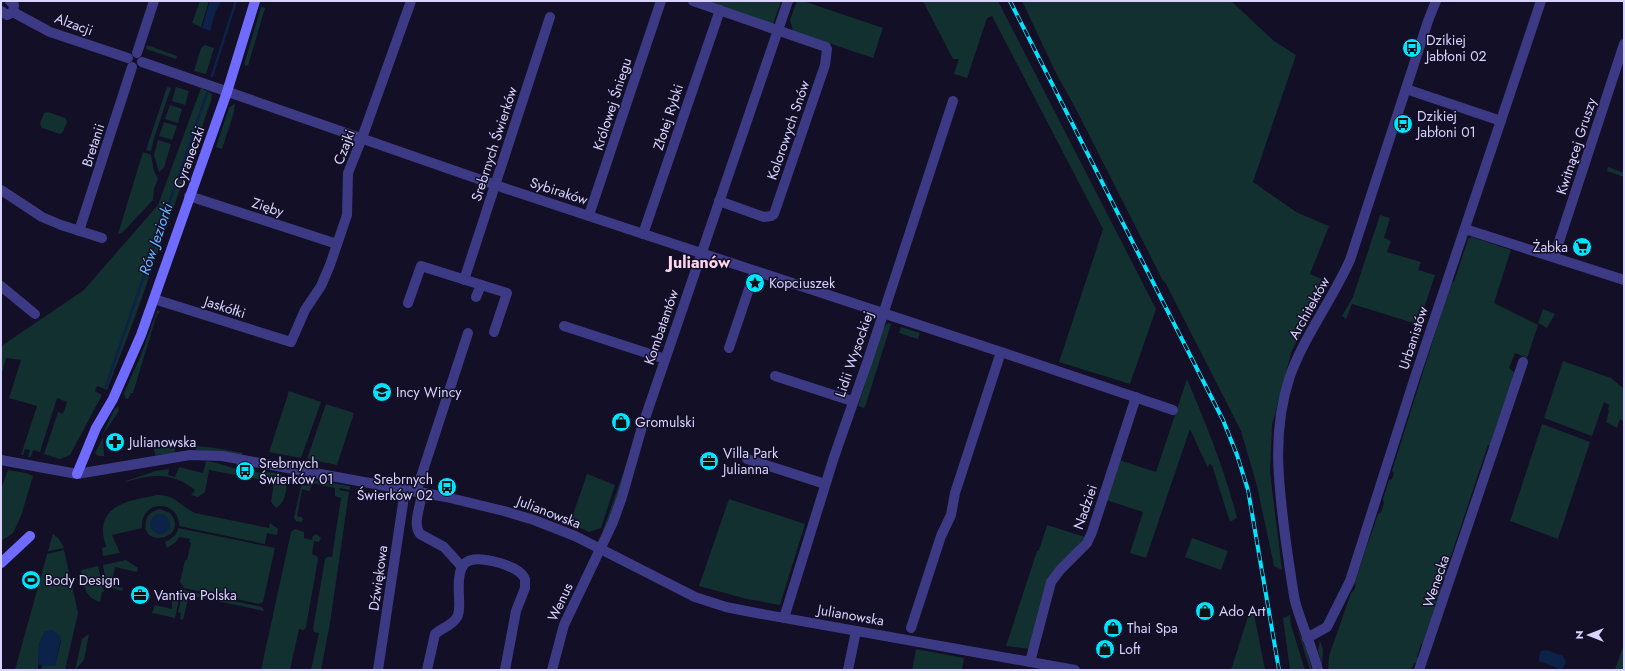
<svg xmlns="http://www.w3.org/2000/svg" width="1625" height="671" viewBox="0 0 1625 671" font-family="Jost,sans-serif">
<rect width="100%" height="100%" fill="#130f26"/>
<!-- green -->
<g fill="#12302f" fill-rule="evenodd">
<polygon points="200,1 209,1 201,27 192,23"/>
<polygon points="704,1 781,1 773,24"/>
<polygon points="797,1 803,1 883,28 873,58 793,31 790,20"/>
<polygon points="923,1 998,1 1156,309 1130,384 1059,362 1103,229 992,16 987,18 967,78 954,74 959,59 953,59"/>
<polygon points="1022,1 1231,1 1274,41 1296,55 1253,182 1296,212 1329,226 1310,274 1329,282 1292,350 1272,425 1270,472 1282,570 1274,566 1257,486 1241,431 1166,284 1162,279 1078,113 1056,73"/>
<polygon points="261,7 265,8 248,66 244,65"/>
<polygon points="147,45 177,56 176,59 146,49"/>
<polygon points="205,45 214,48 206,74 194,71 201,48"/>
<polygon points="167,87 171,88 154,138 151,151 146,150"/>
<polygon points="176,87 189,91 185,105 172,101"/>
<polygon points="201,88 212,94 211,101 135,317 107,390 97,386 95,391 102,395 70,455 60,459 44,454 58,412 63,414 67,402 57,398 40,452 33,450 31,457 28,457 30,450 25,449 23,455 21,455 37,406 9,398 21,360 6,358 1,376 1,350 3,345 84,290 158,205"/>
<polygon points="235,103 234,112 222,149 216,147 229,108"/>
<polygon points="170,105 182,109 178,123 165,119"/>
<polygon points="48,112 65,118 67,122 63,132 60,134 42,128 40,124 44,113"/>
<polygon points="164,122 177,126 172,140 159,136"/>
<polygon points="158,140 171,144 164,168 159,172 154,155"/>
<polygon points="143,152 151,155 154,171 158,179 154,189 153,200 123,232 118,234"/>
<polygon points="1608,167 1624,173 1624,177 1607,171"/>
<polygon points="1380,215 1390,218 1384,238 1391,241 1387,252 1421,262 1418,270 1435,275 1421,317 1426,319 1423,326 1352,304 1346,319 1342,316 1353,297"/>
<path d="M1472 237 1511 250 1494 303 1538 325 1527 358 1515 353 1509 368 1515 373 1493 447 1488 445 1445 574 1447 575 1446 578H1442L1440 584 1442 588 1424 645 1421 644 1417 657 1419 658 1417 664 1414 663 1412 668 1415 670H1328L1329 656 1351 593C1355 590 1356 587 1355 582L1368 542 1369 541 1378 514 1381 512 1384 503 1383 499 1389 480 1392 479 1394 473 1392 471 1451 283 1454 282 1468 239Z"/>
<polygon points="1543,309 1555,314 1547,328 1538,323"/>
<polygon points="158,310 160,312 157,314 133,393 131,393 128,399 125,398 124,393 141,355 157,311"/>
<polygon points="888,323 891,324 866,404 864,408 858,406 883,328"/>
<polygon points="901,327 920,333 918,339 899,333"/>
<polygon points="1563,361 1611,378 1624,389 1624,422 1620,419 1617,428 1606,422 1609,411 1608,410 1609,405 1604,402 1592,436 1544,418"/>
<path d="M1187 379C1206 424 1225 470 1237 518L1230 522 1212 465 1209 464 1208 468 1190 429 1146 558 1130 553 1143 512 1106 500 1119 460 1156 472Z"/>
<polygon points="289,391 321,402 301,458 269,452"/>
<polygon points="326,404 354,413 337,465 307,459"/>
<polygon points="118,406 119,411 102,436 114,410"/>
<polygon points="1542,424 1590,442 1558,539 1510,521"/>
<polygon points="103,437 104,456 98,456 95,453"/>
<polygon points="196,446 215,448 243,453 241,455 196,450"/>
<polygon points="175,447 175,451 174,453 155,455 154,449"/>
<polygon points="631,451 613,513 603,531 603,530"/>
<path d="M206 461C223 463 238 471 254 474L255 472C262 473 272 472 277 473 292 477 287 503 276 508L271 502 274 482 209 470 205 492 198 497 191 495 195 490C172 472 153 474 126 482V481L156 471 169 469 168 475 175 477 179 467 203 473Z"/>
<polygon points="8,470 26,473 33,476 21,516 13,533 1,541 1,489"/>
<polygon points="587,474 615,485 601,528 589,532 570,523"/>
<polygon points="313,480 350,486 350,490 340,488 339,490 349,492 330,623 321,670 311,670 319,633 314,632 313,629 325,559 327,557 332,557 341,498 335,496 335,488 312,483 310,490 309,491 302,489 297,516 302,517 303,520 301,522 296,521 294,518 301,486 302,485 304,486"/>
<path d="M157 495C175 494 180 506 195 513L269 528 270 523 278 529 277 535 267 533 265 544 179 526C180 500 140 498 142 528L112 535 120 553 103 556 102 548 106 547C105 542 103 537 103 532 102 502 136 500 157 495Z"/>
<polygon points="729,499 805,524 780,605 747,599 699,586"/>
<path d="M160 509 170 513C191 538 140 550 146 521 147 514 153 511 160 509ZM163 515 168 519 164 533 158 534Z"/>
<polygon points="1047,525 1085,537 1049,579 1031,649 1006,646 1037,551 1039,550"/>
<path d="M178 528 275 548 263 602 259 604 184 588 180 582 185 560H187L191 543 189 542 190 539 179 537 176 542 167 548 165 542C172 539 177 535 178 528Z"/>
<polygon points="295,529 304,532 304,538 312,540 313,536 316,534 321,538 319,542 314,541 312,554 317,556 318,559 306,627 304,630 299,629 290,670 261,670 291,532"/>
<polygon points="53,534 59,539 64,548 48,551"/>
<polygon points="1192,538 1228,551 1221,570 1185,557"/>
<polygon points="64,550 78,613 65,670 41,670 42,666 55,666 61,641 45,631 39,644 38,670 15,670 47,554"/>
<path d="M126 560 138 568 137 572 115 567 111 585 123 588 122 591C104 587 106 582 103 565Z"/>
<path d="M98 566 104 592H102L100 602C84 598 84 584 81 571L82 570Z"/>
<polygon points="183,590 262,607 264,611 189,595 183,620 180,619 181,613 178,612"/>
<polygon points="175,594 180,595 175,618 152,613 155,605 172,609 172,602"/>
<polygon points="1252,604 1265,670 1231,670"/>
<polygon points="1290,615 1291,625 1305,670 1290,670 1283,618"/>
<polygon points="1297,627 1307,651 1312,670 1310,670"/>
<polygon points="89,634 84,660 75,670 82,639"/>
<polygon points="1320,641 1323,649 1322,666 1318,650"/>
<polygon points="1624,644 1624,670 1615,670"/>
<polygon points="916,649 964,658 962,670 912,670"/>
</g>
<!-- water -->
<g fill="#0c2248">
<polygon points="210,1 221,1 215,13 210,31 202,28"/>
<circle cx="160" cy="524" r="10"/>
<polygon points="52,630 57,633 61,638 55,666 43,666 38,664 39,644 45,631"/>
<polygon points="1547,650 1563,656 1566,662 1563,668 1560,669 1539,661 1539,656 1541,651"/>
</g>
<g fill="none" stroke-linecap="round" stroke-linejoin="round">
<!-- stream -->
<g stroke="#0c2248" stroke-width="2.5">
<polyline points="212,76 236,1"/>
<polyline points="106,386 207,93"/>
</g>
<!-- street -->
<g stroke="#3d3a85" stroke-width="10">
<polyline points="693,1 826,47 827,49 825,65 774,214 771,216 764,217 719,201"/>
<polyline points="1,11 7,15 13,12 14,5 10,1"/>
<polyline points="13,12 50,32 128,58"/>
<polyline points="137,53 154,1"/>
<polyline points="142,62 507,189 1001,352 1173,410"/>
<polyline points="1406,89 1501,121"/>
<polyline points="1,190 42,217 61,225 102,238"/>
<polyline points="189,196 337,244"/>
<polyline points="589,215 661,1"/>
<polyline points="1465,229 1624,280"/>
<polyline points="79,231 132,67"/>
<polyline points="643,234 720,10"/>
<polyline points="1554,257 1624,44"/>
<polyline points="464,280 550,17"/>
<polyline points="1,286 35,314"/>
<polyline points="476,297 481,285"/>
<polyline points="154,299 291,342 305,310 321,286 330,265 347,215 348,173 362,138 411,1"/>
<polyline points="408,303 421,266 507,293 494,332"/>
<polyline points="564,326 665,359"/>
<polyline points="729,348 755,271"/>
<polyline points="775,376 852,401"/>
<polyline points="747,459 825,484"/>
<polyline points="1,460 77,474 190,455 222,456 446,497 504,511 534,520 575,536 695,597 726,607 751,612 1075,670"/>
<polyline points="416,492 468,333"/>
<path d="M421 499C419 510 413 525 420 534L444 547 462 567"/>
<polyline points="784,618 834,457 868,360 953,101"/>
<polyline points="911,628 941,536 951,515 955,493 999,358"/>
<polyline points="1307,638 1327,627 1350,581 1415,377 1541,1"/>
<polyline points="1030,662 1051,582 1060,570 1087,543 1092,532 1136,397"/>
<polyline points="378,670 405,490"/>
<path d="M427 670 435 634C442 628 455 624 458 615 460 609 459 602 459 596 457 562 464 553 500 563 509 566 521 570 525 579V588L516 611 505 670"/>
<polyline points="552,670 564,625 613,522 622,497 642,427 788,1"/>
<polyline points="848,670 856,631"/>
<path d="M1318 670C1312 646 1301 624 1295 601 1291 579 1288 557 1285 535 1278 480 1272 430 1290 376 1305 335 1332 300 1350 260L1428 21 1436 1"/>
<polyline points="1419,670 1523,362"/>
</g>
<!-- secondary -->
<g stroke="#6f6bff" stroke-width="10">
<polyline points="77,474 96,428 113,399 141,335 227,92 255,1"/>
<polyline points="1,563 30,536"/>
</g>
<!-- rail casing -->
<g stroke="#00e5ff" stroke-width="4">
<polyline id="rail" points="1010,1 1223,420 1237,455 1248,490 1279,670"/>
</g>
<!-- rail -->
<use href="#rail" stroke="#130f26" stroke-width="2.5" stroke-dasharray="8" stroke-linecap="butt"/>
</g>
<!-- icons -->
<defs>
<g id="bus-disc" transform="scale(1)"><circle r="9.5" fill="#00e5ff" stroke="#130f26"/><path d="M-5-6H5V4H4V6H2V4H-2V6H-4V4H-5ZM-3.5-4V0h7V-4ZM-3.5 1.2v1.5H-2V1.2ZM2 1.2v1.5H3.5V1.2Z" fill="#111"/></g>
<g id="supermarket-disc" transform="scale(1)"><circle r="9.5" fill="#00e5ff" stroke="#130f26"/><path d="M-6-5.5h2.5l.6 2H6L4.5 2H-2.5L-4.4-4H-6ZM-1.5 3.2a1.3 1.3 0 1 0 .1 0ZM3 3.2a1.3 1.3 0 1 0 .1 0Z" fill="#111"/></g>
<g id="sight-disc" transform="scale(1)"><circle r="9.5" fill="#00e5ff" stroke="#130f26"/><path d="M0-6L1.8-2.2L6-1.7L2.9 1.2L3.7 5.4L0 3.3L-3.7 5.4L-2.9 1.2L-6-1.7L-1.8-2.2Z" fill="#111"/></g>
<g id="school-disc" transform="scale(1)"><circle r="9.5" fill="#00e5ff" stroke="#130f26"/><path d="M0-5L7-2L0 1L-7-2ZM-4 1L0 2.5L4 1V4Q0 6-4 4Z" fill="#111"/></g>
<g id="shop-disc" transform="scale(1)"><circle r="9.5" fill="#00e5ff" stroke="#130f26"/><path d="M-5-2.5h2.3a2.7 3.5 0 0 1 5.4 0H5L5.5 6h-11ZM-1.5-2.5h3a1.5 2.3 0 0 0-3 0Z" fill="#111"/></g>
<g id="pharmacy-disc" transform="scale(1)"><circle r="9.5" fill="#00e5ff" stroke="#130f26"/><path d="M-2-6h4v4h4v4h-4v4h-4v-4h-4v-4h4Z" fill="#111"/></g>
<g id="office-disc" transform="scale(1)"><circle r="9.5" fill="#00e5ff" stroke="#130f26"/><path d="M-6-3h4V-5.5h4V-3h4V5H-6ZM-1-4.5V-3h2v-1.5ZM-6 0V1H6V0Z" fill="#111"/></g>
<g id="stadium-disc" transform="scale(1)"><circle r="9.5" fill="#00e5ff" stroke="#130f26"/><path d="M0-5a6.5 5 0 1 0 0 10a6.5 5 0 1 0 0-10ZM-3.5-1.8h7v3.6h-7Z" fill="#111"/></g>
</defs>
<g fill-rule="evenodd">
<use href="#bus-disc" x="1412" y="48"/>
<use href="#bus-disc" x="1403" y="124"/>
<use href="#supermarket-disc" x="1582" y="247"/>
<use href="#sight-disc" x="755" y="283"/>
<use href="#school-disc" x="382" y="392"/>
<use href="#shop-disc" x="621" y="422"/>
<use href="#pharmacy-disc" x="115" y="442"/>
<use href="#office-disc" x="709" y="461"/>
<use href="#bus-disc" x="245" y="471"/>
<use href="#bus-disc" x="447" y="487"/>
<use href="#stadium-disc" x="31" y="580"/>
<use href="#office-disc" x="140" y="595"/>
<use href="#shop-disc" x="1205" y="611"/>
<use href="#shop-disc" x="1113" y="628"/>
<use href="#shop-disc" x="1105" y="649"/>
</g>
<g text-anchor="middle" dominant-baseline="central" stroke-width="3" stroke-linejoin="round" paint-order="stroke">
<!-- street labels -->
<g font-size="14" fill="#d9d4ff" stroke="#130f26">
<text transform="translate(74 24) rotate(20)">Alzacji</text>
<text transform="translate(612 104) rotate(-72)">Królowej Śniegu</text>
<text transform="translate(668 117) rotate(-72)">Złotej Rybki</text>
<text transform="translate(788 130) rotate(-71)">Kolorowych Snów</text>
<text transform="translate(494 144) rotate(-72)">Srebrnych Świerków</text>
<text transform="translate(93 145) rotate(-72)">Bretanii</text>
<text transform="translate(1576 146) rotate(-72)">Kwitnącej Gruszy</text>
<text transform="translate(344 147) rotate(-69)">Czajki</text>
<text transform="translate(189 157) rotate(-70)">Cyraneczki</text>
<text transform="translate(559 191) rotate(18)">Sybiraków</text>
<text transform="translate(268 207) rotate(18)">Zięby</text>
<text transform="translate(225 307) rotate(18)">Jaskółki</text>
<text transform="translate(1309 308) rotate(-61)">Architektów</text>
<text transform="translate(661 327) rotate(-71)">Kombatantów</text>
<text transform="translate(1413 338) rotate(-72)">Urbanistów</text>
<text transform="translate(854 354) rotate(-71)">Lidii Wysockiej</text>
<text transform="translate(1085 507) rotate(-71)">Nadziei</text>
<text transform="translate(549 512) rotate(21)">Julianowska</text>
<text transform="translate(378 578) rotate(-82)">Dźwiękowa</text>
<text transform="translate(1436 581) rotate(-71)">Wenecka</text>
<text transform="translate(560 602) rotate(-65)">Wenus</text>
<text transform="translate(851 615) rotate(10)">Julianowska</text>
</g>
<!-- poi labels -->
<g font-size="14" fill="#d9d4ff" stroke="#130f26" text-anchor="start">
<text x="1426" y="40">Dzikiej<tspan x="1426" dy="16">Jabłoni 02</tspan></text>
<text x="1417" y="116">Dzikiej<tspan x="1417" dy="16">Jabłoni 01</tspan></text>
<text x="1568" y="247" text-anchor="end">Żabka</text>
<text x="769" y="283">Kopciuszek</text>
<text x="396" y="392">Incy Wincy</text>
<text x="635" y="422">Gromulski</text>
<text x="129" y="442">Julianowska</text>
<text x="723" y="453">Villa Park<tspan x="723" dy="16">Julianna</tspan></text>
<text x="259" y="463">Srebrnych<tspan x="259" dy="16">Świerków 01</tspan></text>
<text x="433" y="479" text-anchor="end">Srebrnych<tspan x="433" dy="16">Świerków 02</tspan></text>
<text x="45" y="580">Body Design</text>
<text x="154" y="595">Vantiva Polska</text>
<text x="1219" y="611">Ado Art</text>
<text x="1127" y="628">Thai Spa</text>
<text x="1119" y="649">Loft</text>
</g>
<!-- water labels -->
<g font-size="15" font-style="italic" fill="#62b6ff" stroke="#130f26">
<text transform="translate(156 239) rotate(-71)">Rów Jeziorki</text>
</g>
<!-- quarter labels -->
<g font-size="16" font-weight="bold" fill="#ffd6f0" stroke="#130f26">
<text x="699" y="262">Julianów</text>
</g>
</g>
<!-- border -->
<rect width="1625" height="671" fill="none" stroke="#d9d4ff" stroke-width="4"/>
<!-- north arrow -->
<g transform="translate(1589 635) rotate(270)" stroke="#130f26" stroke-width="3" paint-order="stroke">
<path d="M0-3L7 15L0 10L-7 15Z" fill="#d9d4ff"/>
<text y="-6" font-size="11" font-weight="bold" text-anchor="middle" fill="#d9d4ff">N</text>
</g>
</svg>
